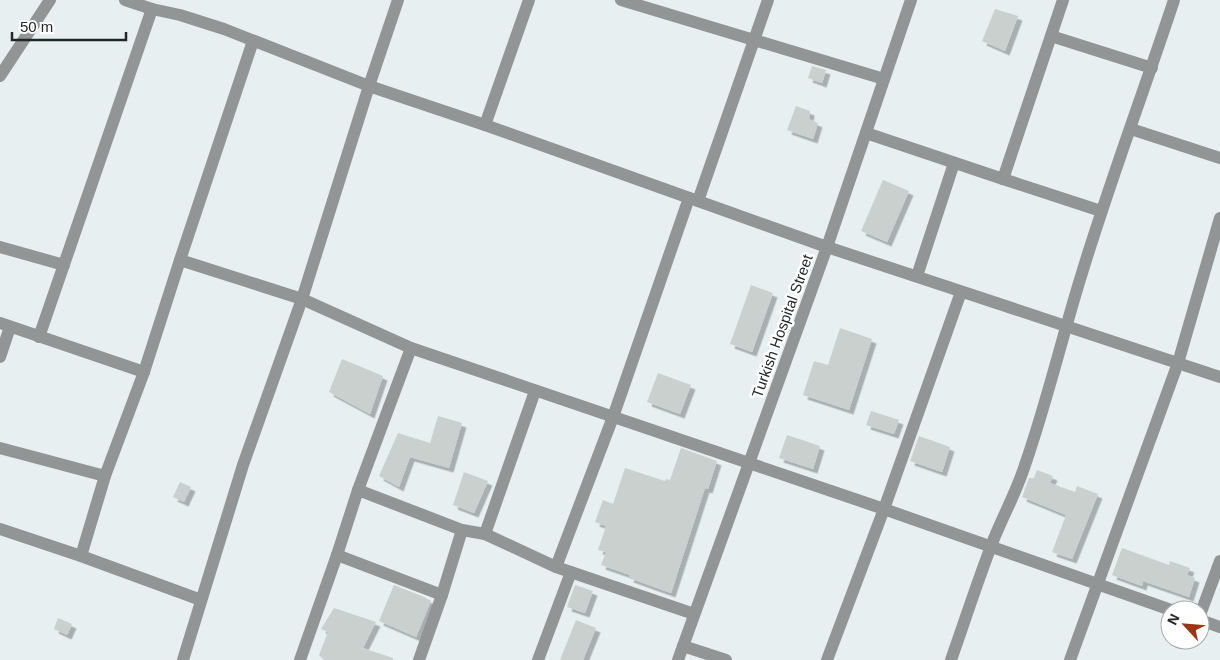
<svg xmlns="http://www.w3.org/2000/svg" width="1220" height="660" viewBox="0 0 1220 660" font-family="Arial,sans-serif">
<defs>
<filter id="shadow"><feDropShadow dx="4.5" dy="4.5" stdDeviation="0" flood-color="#0004"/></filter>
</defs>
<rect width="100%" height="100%" fill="#e7eff0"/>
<!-- building -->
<g fill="#c9d0cd" filter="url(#shadow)">
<polygon points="995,9 1018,16 1005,51 982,41"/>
<polygon points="812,66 826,70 822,83 808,78"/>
<polygon points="796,106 810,111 809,119 818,123 813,139 787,130"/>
<polygon points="883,180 909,191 887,242 861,231"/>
<polygon points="751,285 773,293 752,352 730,344"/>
<polygon points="840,328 872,339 849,410 803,395 814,361 828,365"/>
<polygon points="342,359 383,376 370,414 329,392"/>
<polygon points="658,373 691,385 680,414 647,402"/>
<polygon points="871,411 899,420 894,434 866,425"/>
<polygon points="438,416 462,423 449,468 410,457 399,487 379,476 398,433 430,443"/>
<polygon points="787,435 820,446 813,469 779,458"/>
<polygon points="919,436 950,447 942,472 910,461"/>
<polygon points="681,448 717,461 708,489 705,488 671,593 629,578 630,575 601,565 606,552 598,550 606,526 595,522 603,500 613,504 625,468 665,481 666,479 670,480"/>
<polygon points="1037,470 1053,476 1050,483 1075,492 1077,486 1098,494 1072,559 1052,552 1066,515 1022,497 1029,478 1034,478"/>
<polygon points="464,472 488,481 474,513 453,505"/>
<polygon points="180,482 191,487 184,502 173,497"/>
<polygon points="1122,548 1169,565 1170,561 1190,568 1187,575 1195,578 1189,597 1143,581 1142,586 1112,575"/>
<polygon points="394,585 424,597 431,601 416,637 379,621"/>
<polygon points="575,585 593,591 585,613 567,607"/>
<polygon points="334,608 376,622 363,648 393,658 393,660 324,660 319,655 328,632 321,629"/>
<polygon points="58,618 72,624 67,635 54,629"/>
<polygon points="576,620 596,628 583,660 560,660"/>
</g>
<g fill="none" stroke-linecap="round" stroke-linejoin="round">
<!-- street -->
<g stroke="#929596" stroke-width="12">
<polyline points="125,0 152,9 180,15 224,29 369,86 485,125 827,247 1220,377"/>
<polyline points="621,0 884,79"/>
<polyline points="1063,0 1003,179 1101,211"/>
<polyline points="1051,36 1152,68"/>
<polyline points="0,76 50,0"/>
<polyline points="485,125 529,0"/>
<polyline points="1131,129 1220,158"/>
<polyline points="866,133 1003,179"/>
<polyline points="698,201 768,0"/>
<polyline points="0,247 64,265"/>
<polyline points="180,260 302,299 411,348 884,509 1171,610"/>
<polyline points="917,276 954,163"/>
<polyline points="0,323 144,372"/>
<polyline points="39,337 152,9"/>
<polyline points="0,357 10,327"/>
<polyline points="0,448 105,476"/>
<polyline points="358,490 462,530 485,534 556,567 694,614"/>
<polyline points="0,529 81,556 201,600"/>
<polyline points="485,534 535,391"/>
<polyline points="337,555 442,595"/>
<polyline points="81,556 105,476 144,372 180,260 253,41"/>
<polyline points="556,567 613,417 689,198"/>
<polyline points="1200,615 1220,561"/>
<polyline points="1200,620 1220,627"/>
<polyline points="683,646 726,660"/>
<polyline points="183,660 243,465 302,299 369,86 398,0"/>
<polyline points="300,660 337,555 358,490 411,348"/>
<polyline points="419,660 442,595 462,530"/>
<polyline points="538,660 571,572"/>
<polyline points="678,660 827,247 911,0"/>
<polyline points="827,660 884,509 961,292"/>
<path d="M951 660C964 623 976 586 990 549 1000 521 1016 494 1025 465 1047 402 1062 337 1082 273 1110 181 1144 91 1174 0"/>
<polyline points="1070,660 1178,363 1220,218"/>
</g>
</g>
<g text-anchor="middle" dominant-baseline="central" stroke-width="5" stroke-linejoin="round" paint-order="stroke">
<!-- street labels -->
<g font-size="15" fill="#232727" stroke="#fff">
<text transform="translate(782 326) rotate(-70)">Turkish Hospital Street</text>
</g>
</g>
<!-- north arrow -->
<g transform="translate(1185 625) rotate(296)"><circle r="24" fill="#ffffff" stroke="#a7a9a9"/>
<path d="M0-4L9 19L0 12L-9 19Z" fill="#9d3612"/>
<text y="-8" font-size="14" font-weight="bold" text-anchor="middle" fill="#232727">N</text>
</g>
<!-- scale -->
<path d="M12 32v8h114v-8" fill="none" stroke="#232727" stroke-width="2.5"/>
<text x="20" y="32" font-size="15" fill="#232727" stroke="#ffffff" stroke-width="4" paint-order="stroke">50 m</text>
</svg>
